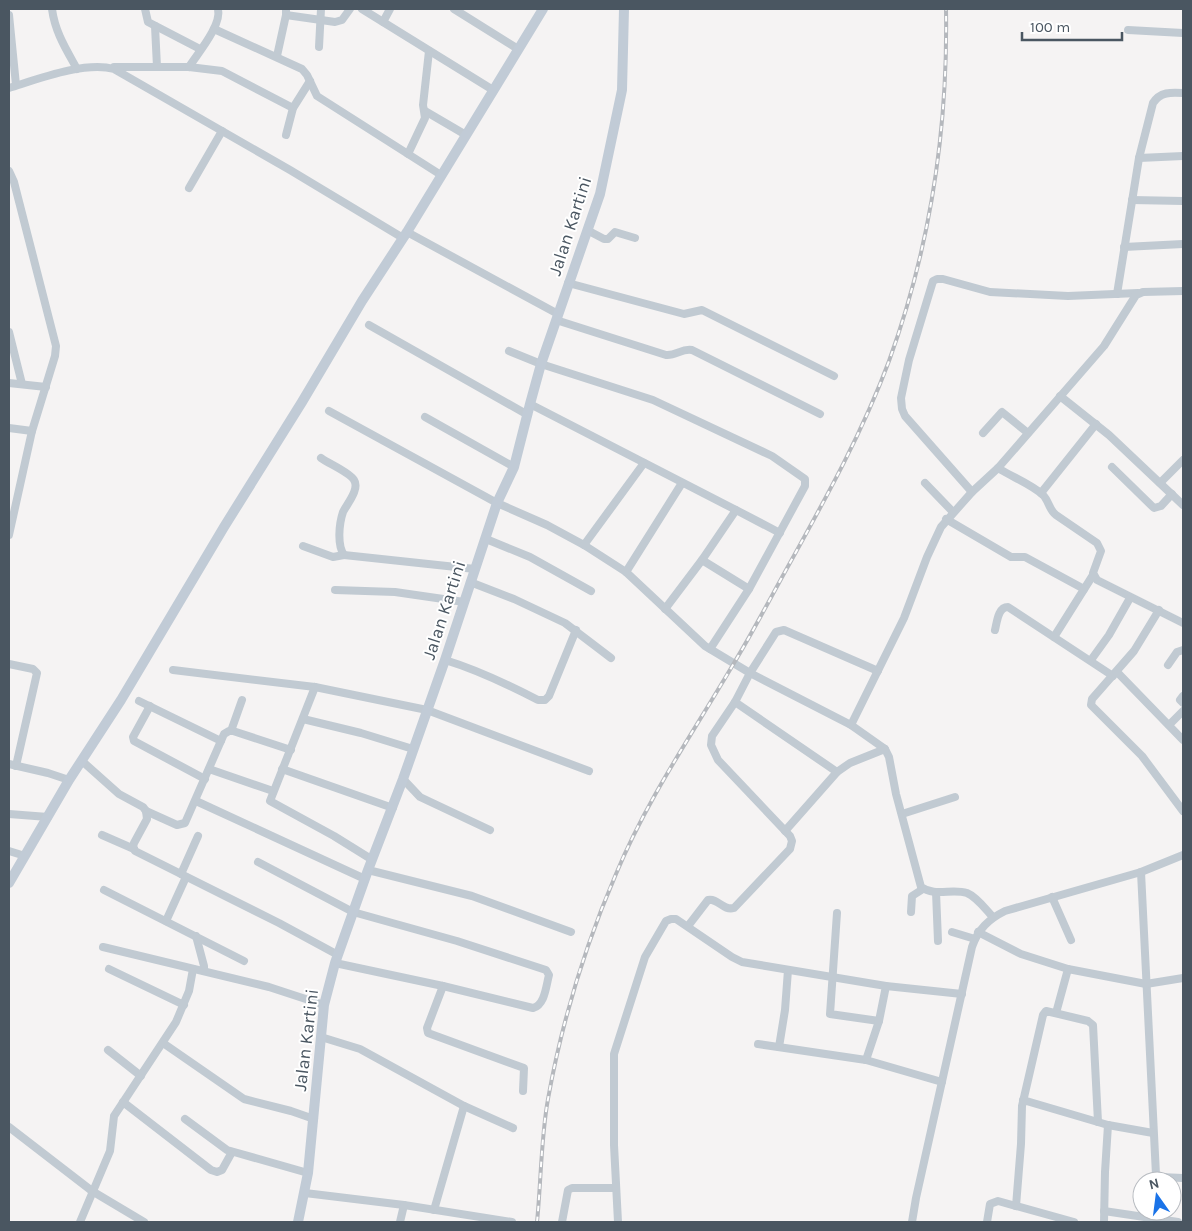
<svg xmlns="http://www.w3.org/2000/svg" width="1192" height="1231" viewBox="0 0 1192 1231" font-family="Karla,sans-serif">
<rect width="100%" height="100%" fill="#f5f3f3"/>
<g fill="none" stroke-linecap="round" stroke-linejoin="round">
<!-- street -->
<g stroke="#c1cad2" stroke-width="8">
<path d="M52 9C55 32 66 49 77 69"/>
<polyline points="145,9 148,22 200,49"/>
<polyline points="362,9 493,90"/>
<polyline points="454,9 518,49"/>
<polyline points="9,15 16,85"/>
<polyline points="286,15 335,22 342,20 350,9"/>
<polyline points="383,22 390,9"/>
<polyline points="155,26 157,67"/>
<polyline points="214,29 302,69 307,75 317,96 441,175"/>
<polyline points="1128,30 1183,33"/>
<polyline points="319,47 321,9"/>
<polyline points="277,56 286,15 286,9"/>
<polyline points="114,67 189,67 222,71 293,108"/>
<path d="M189 67C198 53 222 25 218 9"/>
<path d="M9 88C38 79 85 61 114 69L290 170 403 238"/>
<polyline points="425,111 466,135"/>
<polyline points="286,135 293,108 310,81"/>
<polyline points="408,154 425,118 423,105 429,51"/>
<polyline points="1139,158 1183,156"/>
<polyline points="9,171 14,182 56,346 55,356 32,431 9,535"/>
<polyline points="189,188 222,131"/>
<polyline points="1132,200 1183,201"/>
<polyline points="587,230 604,239 608,239 615,232 635,238"/>
<polyline points="407,232 558,314"/>
<polyline points="1124,247 1183,244"/>
<polyline points="568,283 684,314 702,310 834,376"/>
<path d="M1117 294 1139 158 1153 103C1160 92 1171 92 1183 93"/>
<path d="M556 320 666 355C676 356 682 348 692 350L820 414"/>
<polyline points="369,325 528,415"/>
<polyline points="9,332 22,384"/>
<polyline points="509,351 541,364 653,400 772,456 805,479 805,486 749,589 710,649"/>
<polyline points="9,383 46,387"/>
<polyline points="1060,396 1109,435 1183,505"/>
<polyline points="530,404 736,510 702,560 665,609"/>
<path d="M329 411 497 503 547 525 584 545 626 572 705 646 750 673 851 725 885 749 889 757 896 794 921 887C935 897 952 888 967 893 977 897 986 910 993 917"/>
<polyline points="425,417 514,467"/>
<polyline points="9,428 32,431"/>
<polyline points="983,433 1002,412 1028,433"/>
<path d="M321 458C329 464 349 472 354 480 360 489 347 504 343 512 339 524 337 545 344 555L475 569"/>
<polyline points="1112,467 1154,508 1161,506 1172,494"/>
<path d="M998 468C1012 477 1031 484 1043 495 1049 501 1049 510 1056 515L1097 543 1101 551 1093 573 1097 580 1183 623"/>
<polyline points="925,483 953,512"/>
<polyline points="1160,483 1183,460"/>
<polyline points="972,492 905,416 902,409 901,398 909,360 933,281 937,279 943,279 990,292 1068,296 1138,293"/>
<polyline points="1041,493 1096,424"/>
<polyline points="736,510 780,533"/>
<polyline points="946,519 1011,557 1025,557 1084,589"/>
<polyline points="486,539 530,557 591,591"/>
<polyline points="584,545 644,463"/>
<polyline points="303,546 333,557 344,555"/>
<polyline points="702,560 749,589"/>
<polyline points="626,572 682,483"/>
<polyline points="470,582 514,599 565,623 611,658"/>
<polyline points="335,590 395,592 464,602"/>
<polyline points="1159,610 1134,651 1092,699 1091,705 1142,756 1183,811"/>
<path d="M995 630C997 622 998 607 1008 607L1113 676"/>
<polyline points="1054,637 1093,575"/>
<path d="M445 660C478 670 507 684 538 700H545L549 696 576 630"/>
<polyline points="1091,660 1109,635 1130,598"/>
<polyline points="9,664 33,669 37,673 16,766"/>
<polyline points="1168,665 1177,652 1183,650"/>
<polyline points="173,670 315,687 427,710 589,771"/>
<polyline points="1117,672 1183,740"/>
<polyline points="315,687 270,801 334,836 371,859"/>
<polyline points="1183,696 1180,700 1183,703"/>
<polyline points="139,701 221,741"/>
<polyline points="735,702 837,772"/>
<polyline points="150,706 133,737 134,741 205,779"/>
<polyline points="303,719 361,733 413,749"/>
<polyline points="851,725 904,618 927,557 941,527 972,492 998,468 1104,346 1136,295 1143,292 1183,291"/>
<polyline points="1169,725 1183,711"/>
<polyline points="231,731 242,700"/>
<polyline points="82,761 119,794 143,807 146,811 147,819 134,843 133,847 135,851 279,923 338,955"/>
<polyline points="9,764 48,773 69,780"/>
<polyline points="209,769 273,791"/>
<polyline points="282,769 393,808"/>
<polyline points="403,779 420,797 490,830"/>
<polyline points="196,801 365,879"/>
<polyline points="146,811 177,825 185,823 224,734 229,731 233,731 291,750"/>
<polyline points="9,814 48,817"/>
<polyline points="902,814 955,797"/>
<polyline points="785,831 837,772 850,763 885,749"/>
<polyline points="102,835 134,849"/>
<polyline points="9,851 25,856"/>
<path d="M258 862 353 912 457 941 546 970 549 975C546 986 545 1005 533 1008L443 986 335 963"/>
<polyline points="368,870 472,896 571,932"/>
<polyline points="1141,872 1156,1175 1160,1177 1183,1178"/>
<polyline points="181,874 198,836"/>
<polyline points="104,890 244,961"/>
<polyline points="936,892 938,941"/>
<polyline points="1052,897 1071,940"/>
<polyline points="911,912 912,896 923,889"/>
<polyline points="837,913 830,1014 879,1021"/>
<polyline points="166,921 186,877"/>
<path d="M688 926 708 900C718 898 723 911 734 908L790 849 792 841 790 836 718 760 711 745 712 736 735 702 750 673 776 632 784 630 878 671"/>
<polyline points="952,932 975,939"/>
<polyline points="978,932 1021,954 1068,969 1146,984 1183,978"/>
<polyline points="196,936 204,966 204,971"/>
<polyline points="103,947 269,987 324,1005"/>
<polyline points="109,969 184,1005"/>
<polyline points="443,986 427,1028 428,1033 524,1068 523,1091"/>
<polyline points="1056,1013 1068,969"/>
<polyline points="321,1037 360,1049 464,1106 513,1128"/>
<polyline points="163,1043 244,1099 291,1111 314,1119"/>
<polyline points="758,1044 866,1060 942,1082"/>
<polyline points="779,1047 785,1010 788,970"/>
<polyline points="108,1050 141,1076"/>
<polyline points="866,1060 879,1021 886,986"/>
<polyline points="1023,1100 1108,1125 1153,1133"/>
<polyline points="123,1102 211,1170 217,1172 222,1170 232,1152"/>
<polyline points="185,1119 227,1150 308,1173"/>
<polyline points="9,1127 92,1191 144,1222"/>
<polyline points="305,1193 404,1205 512,1222"/>
<polyline points="1016,1206 1021,1144 1022,1106 1043,1015 1046,1011 1088,1021 1093,1025 1098,1122"/>
<polyline points="434,1210 464,1106"/>
<polyline points="1104,1211 1178,1222"/>
<polyline points="80,1222 110,1151 114,1116 176,1022 189,991 193,969"/>
<polyline points="400,1222 404,1205"/>
<polyline points="562,1222 568,1190 572,1188 616,1188"/>
<polyline points="618,1222 614,1145 614,1054 645,957 666,921 671,919 676,919 732,957 742,962 886,986 962,994"/>
<path d="M912 1222 916 1198 972 947C978 929 989 919 1005 911L1141 872 1183 855"/>
<polyline points="987,1222 990,1204 998,1201 1074,1222"/>
<polyline points="1104,1222 1105,1172 1108,1125"/>
</g>
<!-- secondary -->
<g stroke="#c1cbd6" stroke-width="10">
<polyline points="9,883 69,780 121,700 224,527 302,402 362,301 407,232 543,9"/>
<polyline points="298,1222 308,1173 324,1005 335,963 368,870 403,779 445,660 497,503 514,467 530,404 541,364 600,194 622,90 624,9"/>
</g>
<!-- rail casing -->
<g stroke="#b5b8bd" stroke-width="4">
<path id="rail" d="M537 1222C541 1183 541 1137 548 1099 562 1021 585 946 616 874 647 799 693 733 734 663 754 630 772 595 791 561 827 496 863 431 889 361 930 248 948 129 946 9"/>
</g>
<!-- rail -->
<use href="#rail" stroke="#fff" stroke-width="2" stroke-dasharray="5.5" stroke-linecap="butt"/>
</g>
<g text-anchor="middle" dominant-baseline="central" stroke-width="4" stroke-linejoin="round" paint-order="stroke">
<!-- street labels -->
<g font-size="18" fill="#4a5661" stroke="#fff">
<text transform="translate(570 226) rotate(-72)">Jalan Kartini</text>
<text transform="translate(444 610) rotate(-72)">Jalan Kartini</text>
<text transform="translate(306 1040) rotate(-83)">Jalan Kartini</text>
</g>
</g>
<!-- border -->
<rect width="1192" height="1231" fill="none" stroke="#4a5661" stroke-width="20"/>
<!-- north arrow -->
<g transform="translate(1157 1196) rotate(346)"><circle r="24" fill="#ffffff" stroke="#b7bbc0"/>
<path d="M0-4L9 19L0 12L-9 19Z" fill="#1a73e8"/>
<text y="-8" font-size="14" font-weight="bold" text-anchor="middle" fill="#4a5661">N</text>
</g>
<!-- scale -->
<path d="M1022 32v8h100v-8" fill="none" stroke="#4a5661" stroke-width="2.5"/>
<text x="1030" y="32" font-size="15" fill="#4a5661" stroke="#ffffff" stroke-width="4" paint-order="stroke">100 m</text>
</svg>
